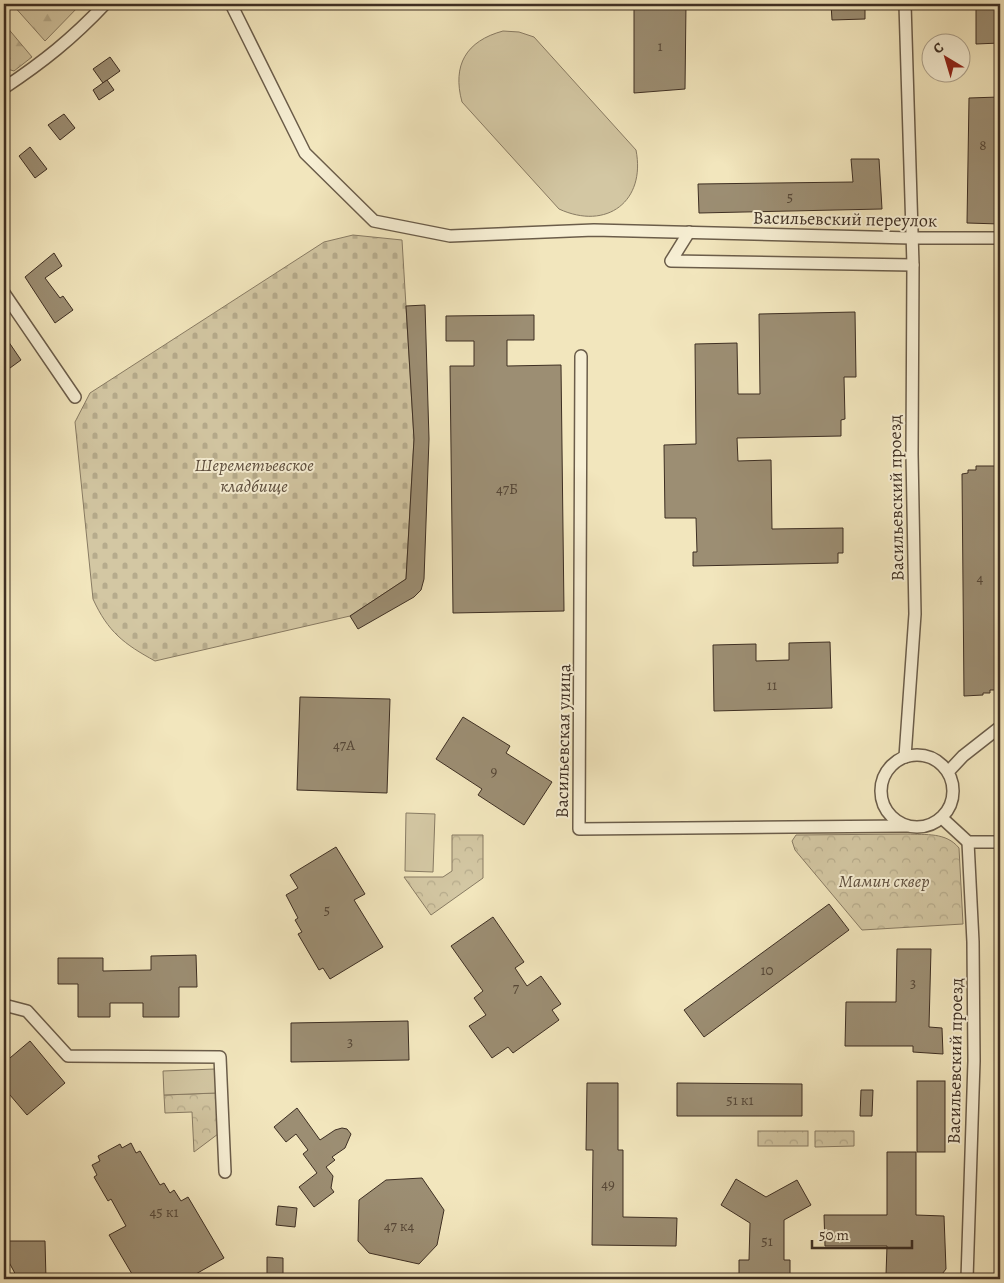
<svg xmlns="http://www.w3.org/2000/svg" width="1004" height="1283" viewBox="0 0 1004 1283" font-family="Alegreya,serif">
<defs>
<pattern id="forest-firs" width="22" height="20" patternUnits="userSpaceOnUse" patternTransform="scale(1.25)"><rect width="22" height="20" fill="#d3c7a3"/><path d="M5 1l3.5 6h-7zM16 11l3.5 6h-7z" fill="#b6ab8c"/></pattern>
<pattern id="cemetery-stones" width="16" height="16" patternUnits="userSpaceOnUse" patternTransform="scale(1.25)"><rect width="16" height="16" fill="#d3c7a3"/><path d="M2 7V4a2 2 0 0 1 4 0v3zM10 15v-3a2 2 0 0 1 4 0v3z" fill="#b6ab8c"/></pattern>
<pattern id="park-crowns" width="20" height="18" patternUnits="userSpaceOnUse" patternTransform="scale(1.25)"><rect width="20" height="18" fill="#d3c7a3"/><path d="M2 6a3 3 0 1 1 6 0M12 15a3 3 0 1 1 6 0" fill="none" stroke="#b6ab8c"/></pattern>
</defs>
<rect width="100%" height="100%" fill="#f2e6bd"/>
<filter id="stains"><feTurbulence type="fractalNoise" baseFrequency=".004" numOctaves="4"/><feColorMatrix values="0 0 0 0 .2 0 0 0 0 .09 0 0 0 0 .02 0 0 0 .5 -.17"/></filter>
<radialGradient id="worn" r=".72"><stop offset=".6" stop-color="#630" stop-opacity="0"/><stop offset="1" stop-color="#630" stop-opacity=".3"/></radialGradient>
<!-- forest -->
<g fill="url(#forest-firs)" stroke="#887b63">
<polygon points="12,4 81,4 45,41"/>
<polygon points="6,26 32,57 14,71 4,68 4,28"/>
</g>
<!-- cemetery -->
<path fill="url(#cemetery-stones)" stroke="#887b63" d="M353 235 402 240 414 439 406 579 350 616 155 661C124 644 108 632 93 599L75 422 90 393 324 242Z"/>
<!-- park -->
<g fill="url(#park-crowns)" stroke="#887b63">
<path d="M907 834C926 835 946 832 959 848L963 924 862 930 795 850 792 841 796 835Z"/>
<polygon points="452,835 483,835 483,878 431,915 404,877 443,877 452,871"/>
<polygon points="216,1093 218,1134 194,1152 192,1112 165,1113 164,1095"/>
<rect x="758" y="1131" width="50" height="15"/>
<polygon points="815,1131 854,1131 854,1146 815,1147"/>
</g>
<!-- pitch -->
<g fill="#d3c7a3" stroke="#887b63">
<path d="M503 31 519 32 534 37 636 150C646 201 607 231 559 209L462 102C452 65 466 41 503 31Z"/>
<polygon points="406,813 435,814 433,872 405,871"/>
<polygon points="215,1069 216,1093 164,1095 163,1071"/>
</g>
<!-- building -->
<g fill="#9c8e73" stroke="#3e2f23">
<polygon points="634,4 686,4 685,89 634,93"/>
<polygon points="831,4 865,4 865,19 832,20"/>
<polygon points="976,4 1000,4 1000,43 976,44"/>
<polygon points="110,57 120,71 103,83 93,69"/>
<polygon points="107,80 114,90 99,100 93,90"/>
<polygon points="999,97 996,191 1000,191 1000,224 967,223 969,98"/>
<polygon points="64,114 75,128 60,140 48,125"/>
<polygon points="30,147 47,169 35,178 19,156"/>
<polygon points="851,159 879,159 882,209 699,213 698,184 853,182"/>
<polygon points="54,253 62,266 45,278 60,298 63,296 73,310 55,323 25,277"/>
<polygon points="425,305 429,439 424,579 421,590 414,597 358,629 350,616 406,579 414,439 406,306"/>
<polygon points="855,312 856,377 844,377 845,419 841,420 841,436 737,438 738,461 771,460 772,529 843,528 843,553 838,553 838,563 693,566 693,552 697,552 696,518 665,518 664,445 696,444 695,344 737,343 738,394 760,394 759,314"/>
<polygon points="534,315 534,340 507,340 507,366 561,365 564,611 453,613 450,366 474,366 474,341 446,341 446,316"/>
<polygon points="4,335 21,360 10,368 4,359"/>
<polygon points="976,466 996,466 998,690 990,690 990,693 983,693 983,695 964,696 962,474 968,473 968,470 976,470"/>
<polygon points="830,642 832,708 714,711 713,645 756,644 756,661 789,660 789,643"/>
<polygon points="300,697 390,699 387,793 297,790"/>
<polygon points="463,717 510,746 506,753 552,782 524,825 478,795 482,789 436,759"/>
<polygon points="336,847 365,894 354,900 383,947 330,979 323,968 319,970 298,934 302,932 295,920 298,918 286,895 298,888 290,875"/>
<polygon points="829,904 849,930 704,1037 684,1010"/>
<polygon points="493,917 524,962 515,968 527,986 541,976 561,1004 552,1010 559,1020 513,1053 508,1047 492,1058 469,1026 486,1015 474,998 483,991 451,946"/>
<polygon points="897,949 931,949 929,1027 942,1028 943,1054 913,1052 913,1046 845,1046 846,1002 896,1002"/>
<polygon points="196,955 197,987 179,987 179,1017 143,1017 143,1003 110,1003 110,1017 78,1017 78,984 58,984 58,958 103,958 103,971 151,970 151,956"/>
<polygon points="408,1021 409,1060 291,1062 291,1023"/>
<polygon points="30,1041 65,1083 27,1115 4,1088 4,1063"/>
<rect x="917" y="1081" width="28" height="71"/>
<polygon points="587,1083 618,1083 618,1150 623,1150 623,1217 677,1218 676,1246 592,1245 593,1150 586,1150"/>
<polygon points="677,1083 802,1084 802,1116 677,1116"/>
<polygon points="861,1090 873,1090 872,1116 860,1116"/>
<polygon points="297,1108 320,1140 335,1130 342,1128 347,1129 351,1134 345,1148 332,1157 335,1160 326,1167 333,1176 331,1188 334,1192 314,1207 299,1187 317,1173 303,1154 308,1150 296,1134 286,1142 274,1127"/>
<polygon points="131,1143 136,1153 140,1151 160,1185 164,1183 170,1193 174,1190 181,1201 188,1197 224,1258 187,1279 135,1279 109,1235 126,1226 111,1199 108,1201 94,1177 97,1175 92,1165 100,1161 98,1156 120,1144 122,1148"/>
<polygon points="887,1152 916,1152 916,1215 944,1216 946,1269 939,1278 886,1275 887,1246 825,1246 824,1215 887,1215"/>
<polygon points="422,1178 444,1210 437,1245 419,1264 369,1253 358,1241 359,1200 386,1180"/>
<polygon points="736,1179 766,1197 797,1180 811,1205 784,1220 784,1260 790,1260 790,1279 739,1278 739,1260 749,1260 750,1223 721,1205"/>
<polygon points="278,1206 297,1208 295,1227 276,1225"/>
<polygon points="4,1241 45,1241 46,1279 18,1279 4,1253"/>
<polygon points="267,1257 283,1258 283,1279 267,1279"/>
</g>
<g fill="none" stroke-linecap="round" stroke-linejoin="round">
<!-- street casing -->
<g stroke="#6b5d4a" stroke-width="14">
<g id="street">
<polyline points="231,4 305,153 374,221 450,236 594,230 911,238 1000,238"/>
<polyline points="905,4 913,265 912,454 915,614 905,757"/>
<path d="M4 88C43 62 72 39 105 4"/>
<polyline points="689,232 671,261 913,265"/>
<polyline points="4,293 75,397"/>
<polyline points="581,356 579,829 907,826"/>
<circle cx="917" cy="791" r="36"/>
<polyline points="948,772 963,756 1000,727"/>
<polyline points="942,818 968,842 1000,842"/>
<polyline points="4,1005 27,1011 68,1056 220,1057 225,1172"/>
<polyline points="967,1279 974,1061 973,942 968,842"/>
</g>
</g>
<!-- street -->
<use href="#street" stroke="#f7efd4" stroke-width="11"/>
</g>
<g text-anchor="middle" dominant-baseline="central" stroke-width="4" stroke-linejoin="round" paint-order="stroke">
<!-- number labels -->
<g font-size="15" fill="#564737">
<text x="660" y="46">1</text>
<text x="983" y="145">8</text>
<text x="790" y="197">5</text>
<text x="507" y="489">47Б</text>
<text x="980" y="578">4</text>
<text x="772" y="685">11</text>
<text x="344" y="745">47А</text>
<text x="494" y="771">9</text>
<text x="327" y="910">5</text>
<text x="767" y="970">10</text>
<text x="913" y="983">3</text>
<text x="516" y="988">7</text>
<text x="350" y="1042">3</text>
<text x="740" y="1100">51 к1</text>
<text x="608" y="1184">49</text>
<text x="164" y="1212">45 к1</text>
<text x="399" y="1226">47 к4</text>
<text x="767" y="1241">51</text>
</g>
<!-- street labels -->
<g font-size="18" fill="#3e2f23" stroke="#f7efd4">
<text transform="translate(845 219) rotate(1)">Васильевский переулок</text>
<text transform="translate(896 498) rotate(-91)">Васильевский проезд</text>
<text transform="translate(563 741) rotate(-89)">Васильевская улица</text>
<text transform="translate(955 1061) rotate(-89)">Васильевский проезд</text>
</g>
<!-- park labels -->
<g font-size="18" font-style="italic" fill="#5c4d3d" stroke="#f7efd4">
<text x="254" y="465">Шереметьевское<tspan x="254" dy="21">кладбище</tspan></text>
<text x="884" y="881">Мамин сквер</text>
</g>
</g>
<!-- margin -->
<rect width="1004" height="1283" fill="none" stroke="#f2e6bd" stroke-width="20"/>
<rect x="5" y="5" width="994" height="1273" fill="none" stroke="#3e2f23" stroke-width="2.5"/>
<rect x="10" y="10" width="984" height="1263" fill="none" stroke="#3e2f23"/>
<!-- north arrow -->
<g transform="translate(946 58) rotate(322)"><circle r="24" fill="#f7efd4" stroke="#ada28d"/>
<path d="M0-4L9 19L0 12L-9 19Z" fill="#8f2418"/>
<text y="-8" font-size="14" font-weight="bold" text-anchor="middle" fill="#3e2f23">С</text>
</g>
<!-- scale -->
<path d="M812 1240v8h100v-8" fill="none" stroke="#3e2f23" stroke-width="2.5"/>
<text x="819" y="1240" font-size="15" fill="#3e2f23" stroke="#f7efd4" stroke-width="4" paint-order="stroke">50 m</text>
<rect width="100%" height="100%" filter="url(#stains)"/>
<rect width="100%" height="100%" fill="url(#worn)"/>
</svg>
